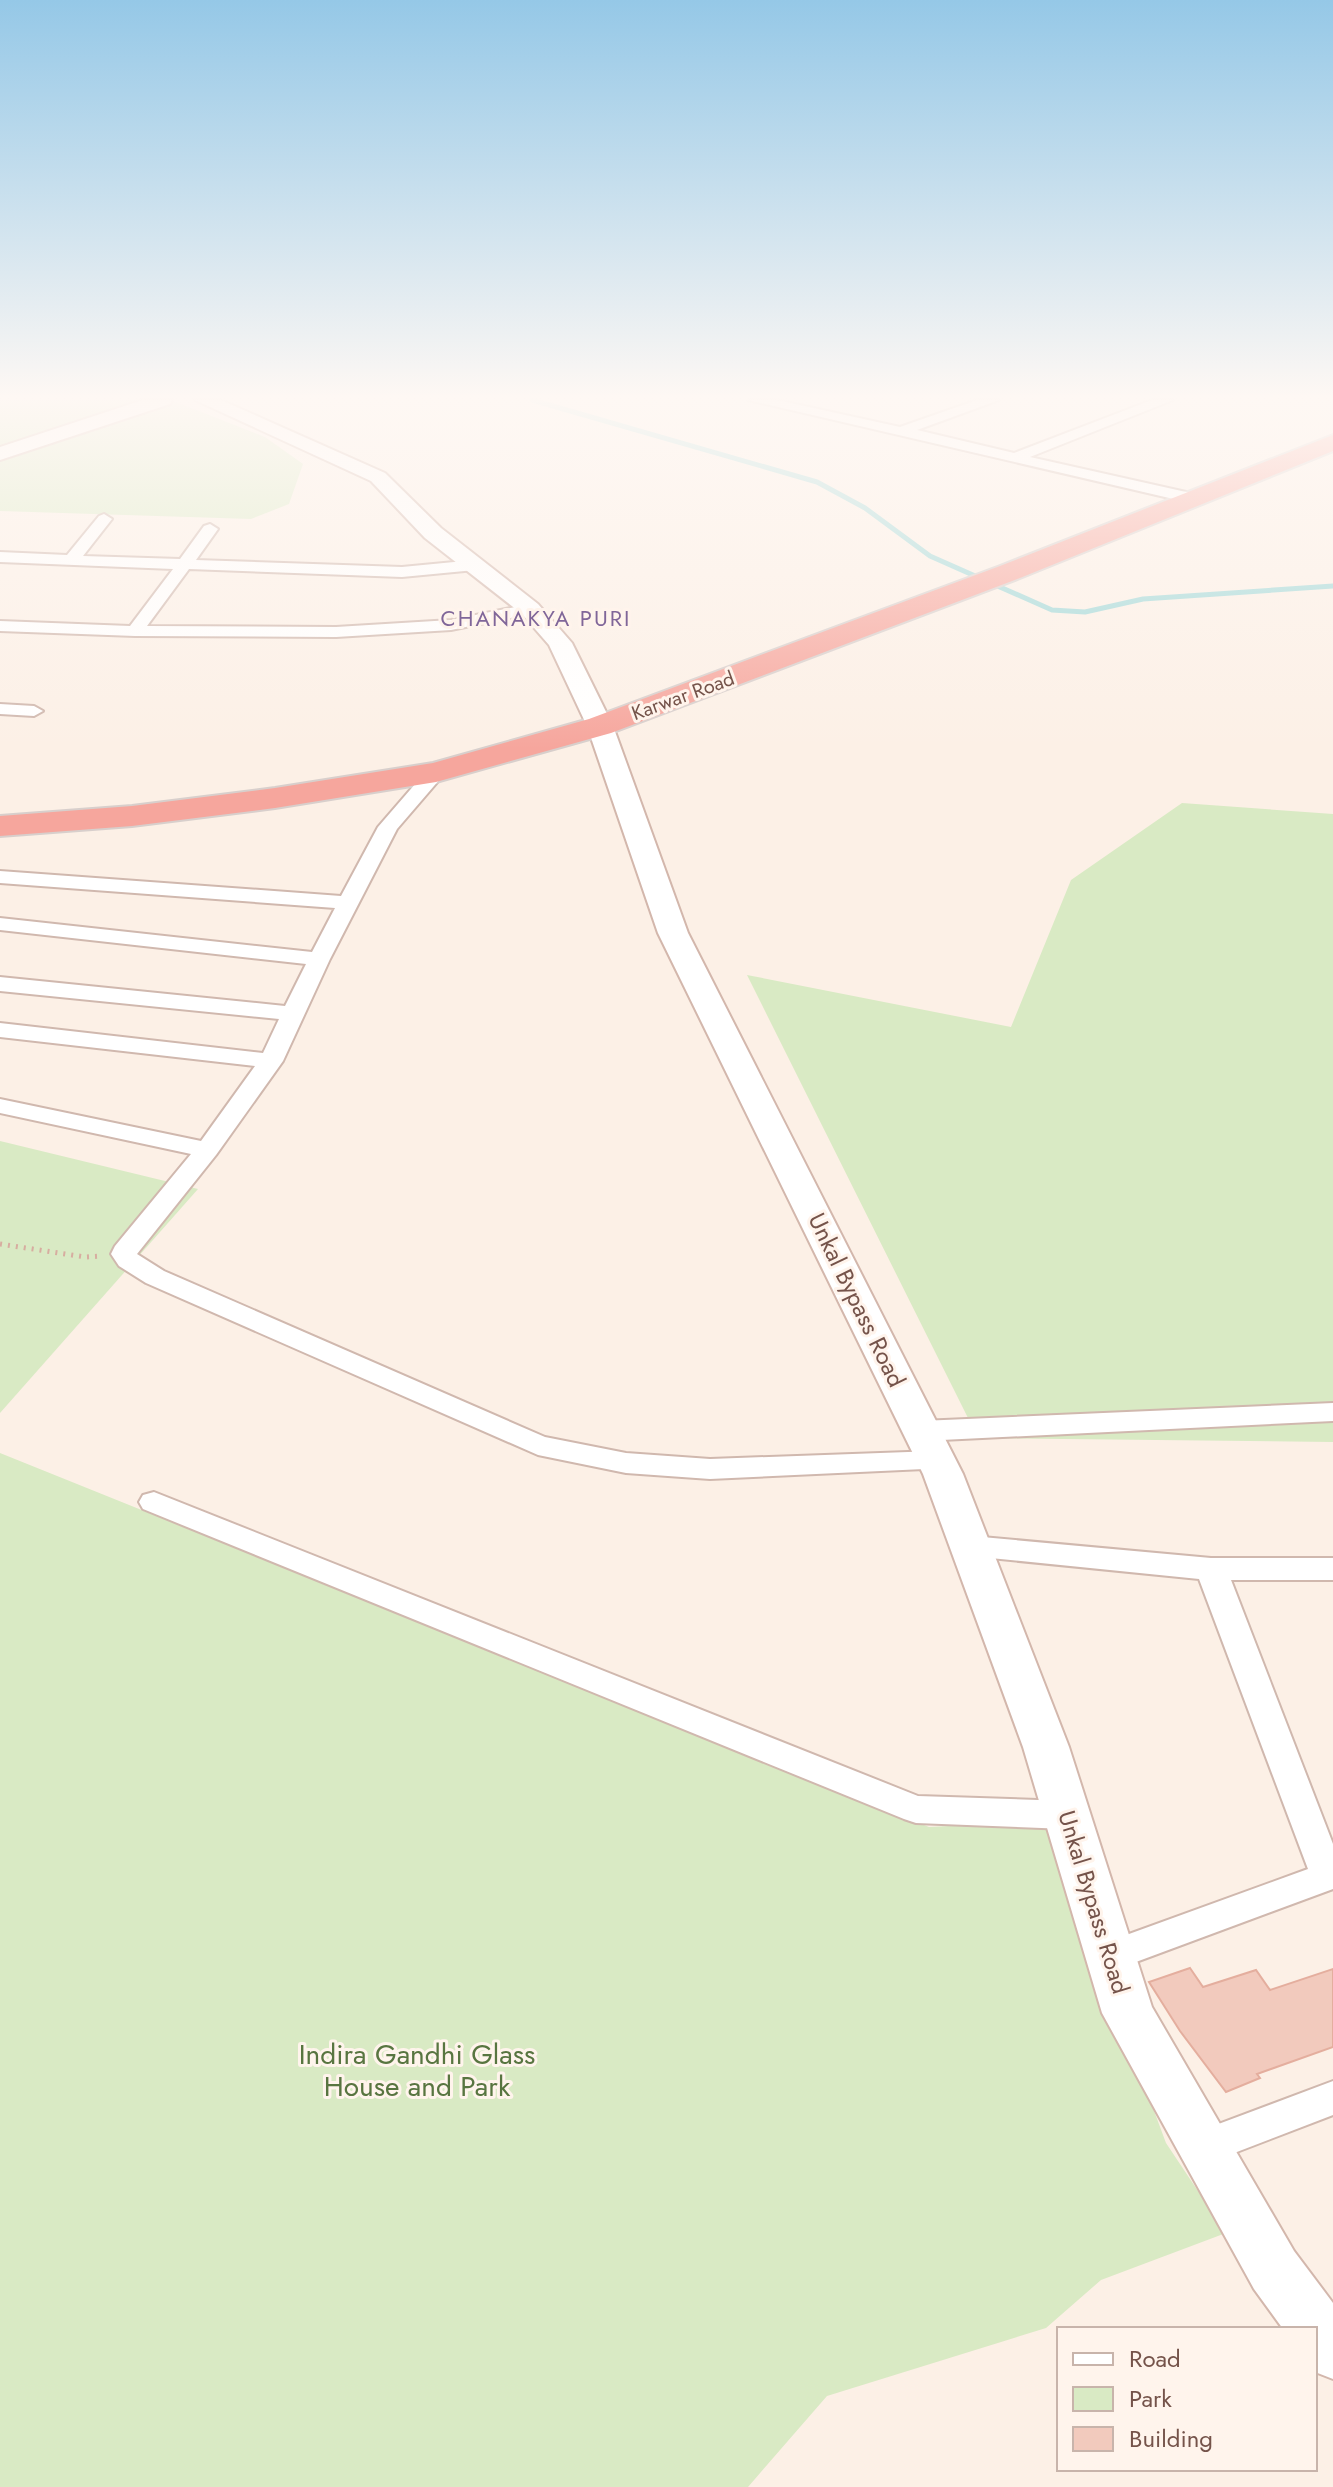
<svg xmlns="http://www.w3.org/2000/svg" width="1333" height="2487" viewBox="0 0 1333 2487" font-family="Jost,sans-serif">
<rect width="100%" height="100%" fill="#fcf0e6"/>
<!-- green -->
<g fill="#d9eac4">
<polygon points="0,400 171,400 265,437 303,464 289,504 251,519 0,511"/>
<polygon points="1182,803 1333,814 1333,1442 978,1438 747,975 1011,1027 1071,880"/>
<polygon points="0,1141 198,1189 0,1413"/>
<polygon points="0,1453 929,1827 1046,1821 1166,2143 1226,2233 1101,2280 1046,2328 827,2396 748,2487 0,2487"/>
</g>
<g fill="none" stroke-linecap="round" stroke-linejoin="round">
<!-- stream -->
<polyline stroke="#a0d8d8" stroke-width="5" points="532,400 817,482 865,508 930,556 1052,610 1085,612 1143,599 1333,586"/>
</g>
<!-- building -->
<polygon fill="#f2cabd" stroke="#e4ae9e" stroke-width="2" points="1190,1968 1203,1987 1256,1970 1270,1990 1333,1969 1333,2047 1257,2074 1260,2078 1226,2092 1180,2031 1149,1982"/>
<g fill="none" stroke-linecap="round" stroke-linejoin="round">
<!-- street casing -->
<g stroke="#d0b8ae" stroke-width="4">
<g id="street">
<polygon points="748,400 777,400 900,427 977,400 999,400 917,430 1014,453 1152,400 1173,400 1030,457 1195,494 1203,499 1195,504"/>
<polygon points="104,514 112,519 83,556 180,559 204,526 210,524 218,529 196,560 402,567 475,560 483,565 475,570 402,577 189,569 147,626 336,627 451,620 530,604 538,609 530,614 451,630 336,637 135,636 0,631 0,621 130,626 173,569 0,562 0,552 67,555 99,516"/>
<polygon points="0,704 34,706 43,711 34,716 0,714"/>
<polygon points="436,766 446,772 397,829 330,959 283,1061 216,1155 137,1254 164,1271 545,1437 626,1453 710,1459 936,1451 946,1454 951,1461 946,1468 710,1479 626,1473 538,1455 146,1283 119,1266 111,1254 115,1246 191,1154 0,1113 0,1099 201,1141 255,1066 0,1037 0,1023 263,1053 279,1019 0,991 0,977 285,1006 306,964 0,930 0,918 312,952 335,908 0,883 0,871 341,896 378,827 429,768"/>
<polygon points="1333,1403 1333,1421 921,1441 911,1438 907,1431 911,1424 921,1421"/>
<polygon points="154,1492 918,1796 1067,1801 1079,1805 1084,1815 1079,1825 1067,1829 916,1823 904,1819 143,1509 139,1502 143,1495"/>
<polygon points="971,1536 1211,1558 1333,1558 1333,1580 1231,1580 1333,1844 1333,1889 1109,1972 1096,1968 1091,1957 1096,1946 1308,1869 1199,1579 960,1555 956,1547 960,1539"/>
<polygon points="1333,2081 1333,2115 1203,2165 1189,2159 1183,2147 1189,2135"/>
</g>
</g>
<!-- secondary casing -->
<g stroke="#d3b7ac" stroke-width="4">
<g id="secondary">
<polygon points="143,400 172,400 170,404 0,460 0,447"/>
<polygon points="195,400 221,400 385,473 441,528 538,604 572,643 613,726 688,933 963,1474 1069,1747 1152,2007 1294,2251 1333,2303 1333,2379 1315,2372 1315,2329 1283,2329 1254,2289 1102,2013 1023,1747 923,1474 658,933 587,726 549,645 522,614 425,538 371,481"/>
</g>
</g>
<!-- highway casing -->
<g stroke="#d8cfcc" stroke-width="4">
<polygon id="highway" points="1333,435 1333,451 1020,578 611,733 436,782 275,808 132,826 0,836 0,816 132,806 275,788 433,763 589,719 1000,566"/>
</g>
<!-- path -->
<polyline stroke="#d7ada0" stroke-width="5" stroke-dasharray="2 6" stroke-linecap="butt" points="0,1244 85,1257 103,1256"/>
<!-- street -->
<use href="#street" fill="#fff" fill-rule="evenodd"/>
<!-- secondary -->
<use href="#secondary" fill="#fff" fill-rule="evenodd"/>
<!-- highway -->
<use href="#highway" fill="#f6a69d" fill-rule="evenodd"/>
</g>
<!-- sky -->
<linearGradient id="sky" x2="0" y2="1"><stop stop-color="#95c8e7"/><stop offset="0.53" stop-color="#fef8f4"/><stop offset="1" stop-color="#fef8f4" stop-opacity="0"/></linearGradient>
<rect width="1333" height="749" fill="url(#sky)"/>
<g text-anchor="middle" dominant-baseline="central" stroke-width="6" stroke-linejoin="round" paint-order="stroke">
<!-- far-street labels -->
<g font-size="20" fill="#75534a" stroke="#fff4ec">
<text transform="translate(683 696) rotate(-20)">Karwar Road</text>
</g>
<!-- far-neighbourhood labels -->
<g font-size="22" letter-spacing="2" fill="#806699" stroke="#fff4ec">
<text x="536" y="618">CHANAKYA PURI</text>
</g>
<!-- street labels -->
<g font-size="24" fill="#75534a" stroke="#fff4ec">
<text transform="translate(857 1300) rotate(64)">Unkal Bypass Road</text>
<text transform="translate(1094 1902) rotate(73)">Unkal Bypass Road</text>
</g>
<!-- near-park labels -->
<g font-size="28" fill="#587540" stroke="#fff4ec">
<text x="417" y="2054">Indira Gandhi Glass<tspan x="417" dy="32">House and Park</tspan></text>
</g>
</g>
<!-- legend -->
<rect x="1057" y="2327" width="260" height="144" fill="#fff4ec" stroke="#c8b4ab" stroke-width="2"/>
<rect x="1073" y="2353" width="40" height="12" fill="#ffffff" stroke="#c8b4ab" stroke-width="2"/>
<text x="1129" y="2367" font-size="24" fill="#75534a">Road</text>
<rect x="1073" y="2387" width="40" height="24" fill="#d9eac4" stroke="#c8b4ab" stroke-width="2"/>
<text x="1129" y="2407" font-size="24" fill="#75534a">Park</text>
<rect x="1073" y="2427" width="40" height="24" fill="#f2cabd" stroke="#c8b4ab" stroke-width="2"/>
<text x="1129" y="2447" font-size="24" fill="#75534a">Building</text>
</svg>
